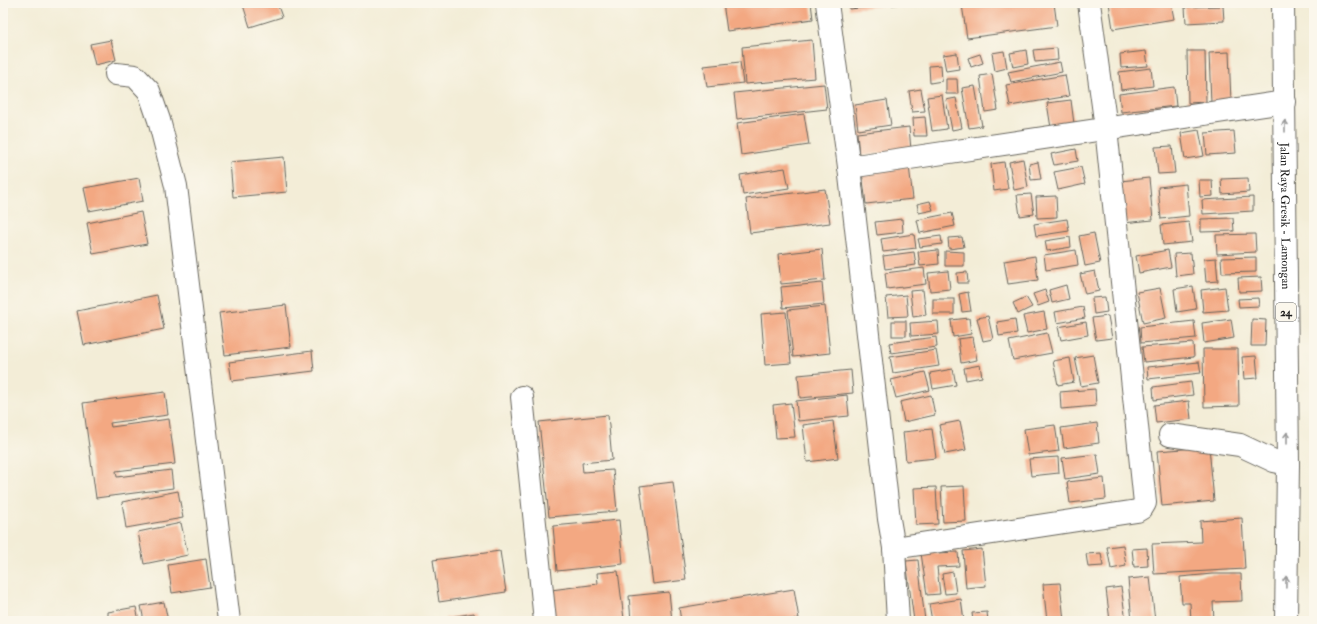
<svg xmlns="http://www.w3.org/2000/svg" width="1317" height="624" viewBox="0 0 1317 624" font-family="'IM FELL Double Pica',serif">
<rect width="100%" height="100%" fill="#fbf7ec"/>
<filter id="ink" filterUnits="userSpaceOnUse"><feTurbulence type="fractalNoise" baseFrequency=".025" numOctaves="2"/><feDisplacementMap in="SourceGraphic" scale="8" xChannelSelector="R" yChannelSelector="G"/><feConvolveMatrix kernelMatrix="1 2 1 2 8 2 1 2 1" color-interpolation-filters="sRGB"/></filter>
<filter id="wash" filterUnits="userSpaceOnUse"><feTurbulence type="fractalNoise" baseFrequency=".012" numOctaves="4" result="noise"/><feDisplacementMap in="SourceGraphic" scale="16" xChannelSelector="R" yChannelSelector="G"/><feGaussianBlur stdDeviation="0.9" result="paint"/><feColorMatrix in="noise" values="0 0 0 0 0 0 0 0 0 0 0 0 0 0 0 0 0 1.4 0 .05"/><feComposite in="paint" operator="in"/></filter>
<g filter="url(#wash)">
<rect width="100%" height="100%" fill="#f3edd7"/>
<g id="blocks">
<!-- building -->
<g fill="#f3a882">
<polygon points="248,3 277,3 282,17 250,27 243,5"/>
<polygon points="723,3 811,3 813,19 727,31"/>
<polygon points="849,3 902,3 903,4 849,9"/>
<polygon points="978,3 1054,3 1057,26 967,38 962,5"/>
<polygon points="1109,3 1171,3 1174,19 1113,29"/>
<polygon points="1223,6 1224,21 1186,23 1185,7"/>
<polygon points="111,40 116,60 95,65 90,44"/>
<polygon points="812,40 815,78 745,84 742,47"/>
<polygon points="1057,48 1058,60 1035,62 1033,50"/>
<polygon points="1026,50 1028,64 1013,67 1010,53"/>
<polygon points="1004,51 1007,68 995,71 992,53"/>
<polygon points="1146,51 1148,66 1121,68 1120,54"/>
<polygon points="1187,51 1205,51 1206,102 1188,103"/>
<polygon points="1229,52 1231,102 1211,103 1209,53"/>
<polygon points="957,53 959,69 946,71 943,55"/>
<polygon points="980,54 983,63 971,67 968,58"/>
<polygon points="740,62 743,83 707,87 704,66"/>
<polygon points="1060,62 1062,72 1011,82 1008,72"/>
<polygon points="941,65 942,81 930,83 929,66"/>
<polygon points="1151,68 1153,86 1121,90 1119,72"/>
<polygon points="992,74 998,110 985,112 980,76"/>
<polygon points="1065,75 1069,96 1010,106 1006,85"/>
<polygon points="946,79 957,79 958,94 946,94"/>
<polygon points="824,84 827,109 737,119 734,93"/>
<polygon points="975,86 982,126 969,128 962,88"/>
<polygon points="1174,87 1176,106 1121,112 1119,94"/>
<polygon points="921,89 925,111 912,112 909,91"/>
<polygon points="942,95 947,129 932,131 927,97"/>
<polygon points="956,98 962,128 952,130 946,100"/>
<polygon points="887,100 891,125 858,130 855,105"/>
<polygon points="1071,100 1074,124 1051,128 1047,103"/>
<polygon points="804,114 809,145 741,155 737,123"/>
<polygon points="925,117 927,136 914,136 913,118"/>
<polygon points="909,127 911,150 859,156 857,133"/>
<polygon points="1199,130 1204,156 1185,159 1181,133"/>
<polygon points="1234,131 1236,153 1207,155 1205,133"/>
<polygon points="1172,146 1175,173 1158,174 1155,147"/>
<polygon points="1076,149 1078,161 1054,165 1051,154"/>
<polygon points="284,157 287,192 233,197 230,162"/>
<polygon points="1023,159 1028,187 1014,190 1009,162"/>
<polygon points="1004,162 1008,189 994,191 991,164"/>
<polygon points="1038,162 1041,179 1031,180 1029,164"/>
<polygon points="909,166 913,199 866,204 862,172"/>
<polygon points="1081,167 1085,184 1058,190 1054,172"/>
<polygon points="785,168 789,188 743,195 740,175"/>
<polygon points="139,178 143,201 89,211 84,188"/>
<polygon points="1149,178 1153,220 1123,223 1120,181"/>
<polygon points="1248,178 1249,192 1222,194 1221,179"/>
<polygon points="1199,180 1212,180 1213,196 1200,197"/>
<polygon points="1186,184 1189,216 1161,219 1158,187"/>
<polygon points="825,189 830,223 750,233 746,199"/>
<polygon points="1031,194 1034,214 1020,216 1017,195"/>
<polygon points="1056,196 1057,217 1037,218 1036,197"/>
<polygon points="1253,197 1253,211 1203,214 1202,200"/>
<polygon points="930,201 933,210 919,213 917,204"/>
<polygon points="141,212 147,244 93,254 87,223"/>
<polygon points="952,213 955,226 920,233 917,220"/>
<polygon points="1233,218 1234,231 1201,232 1201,219"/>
<polygon points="902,219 903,232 877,235 875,222"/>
<polygon points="1067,219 1069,231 1036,236 1034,224"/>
<polygon points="1189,222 1192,242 1163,245 1161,225"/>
<polygon points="1094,233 1100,263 1085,266 1079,236"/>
<polygon points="914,234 916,248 883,252 881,239"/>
<polygon points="1255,234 1256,252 1217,254 1216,235"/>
<polygon points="941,236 942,244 920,247 918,239"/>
<polygon points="962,237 964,247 949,249 948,238"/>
<polygon points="1070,237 1071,247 1047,251 1045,241"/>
<polygon points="822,249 825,280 781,284 778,254"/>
<polygon points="938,250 939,264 920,266 918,252"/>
<polygon points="1076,250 1078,265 1046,270 1044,255"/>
<polygon points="1168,250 1171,267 1139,273 1136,256"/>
<polygon points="945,251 964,252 964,266 945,266"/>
<polygon points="914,252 916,265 885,269 883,256"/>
<polygon points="1191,253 1193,274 1176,276 1174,254"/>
<polygon points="1035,256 1038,280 1008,284 1004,261"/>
<polygon points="1256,257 1256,272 1222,273 1221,258"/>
<polygon points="1216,258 1218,281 1206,282 1204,259"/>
<polygon points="924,268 926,284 887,289 885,273"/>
<polygon points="948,271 950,289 930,291 928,273"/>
<polygon points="1095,271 1099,291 1085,294 1080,274"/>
<polygon points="967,272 968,283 958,283 957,273"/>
<polygon points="1261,277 1262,291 1239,292 1238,278"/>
<polygon points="822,283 824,304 783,308 781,287"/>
<polygon points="1066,285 1069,299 1052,303 1049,290"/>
<polygon points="1193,286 1196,309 1177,312 1174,289"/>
<polygon points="1225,287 1228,310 1203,312 1201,290"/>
<polygon points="1160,288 1166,318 1143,323 1137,292"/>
<polygon points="923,290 926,315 913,317 910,291"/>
<polygon points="1045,290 1049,302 1038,306 1033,294"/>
<polygon points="968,292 971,311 962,312 959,294"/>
<polygon points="157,295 164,329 84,345 77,311"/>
<polygon points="906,295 908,316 888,317 886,297"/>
<polygon points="1026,297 1032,307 1018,314 1013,303"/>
<polygon points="1105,297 1107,312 1094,314 1092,298"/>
<polygon points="1258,298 1259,306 1239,307 1238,299"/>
<rect x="933" y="299" width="21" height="15"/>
<polygon points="286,305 291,347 225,355 219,313"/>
<polygon points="825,306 830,353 793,357 788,310"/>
<polygon points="1083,307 1085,318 1057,323 1055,312"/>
<polygon points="786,312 791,363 765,365 761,314"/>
<polygon points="1044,312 1047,329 1027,333 1023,316"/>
<polygon points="988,316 993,339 983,341 977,318"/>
<polygon points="1108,316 1112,338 1096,340 1092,318"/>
<polygon points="969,318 971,334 953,337 951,320"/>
<polygon points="1015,319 1017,333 999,336 997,322"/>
<polygon points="1231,319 1234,338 1204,343 1202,323"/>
<polygon points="1252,319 1266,320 1265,346 1251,346"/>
<rect x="892" y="321" width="14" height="15"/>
<polygon points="938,321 939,334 911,336 910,323"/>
<polygon points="1194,321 1196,338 1141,343 1140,327"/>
<polygon points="1086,322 1088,335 1061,340 1058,327"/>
<polygon points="1047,333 1052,353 1013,360 1009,341"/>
<polygon points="936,337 937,347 891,353 889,343"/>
<polygon points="973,337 977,360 961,363 958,339"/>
<polygon points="1193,343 1194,357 1144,362 1142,347"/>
<polygon points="1203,349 1238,349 1239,406 1204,407"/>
<polygon points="936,350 939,366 893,373 890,357"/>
<polygon points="312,351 314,371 232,381 229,362"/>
<polygon points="1093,355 1098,383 1081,386 1075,358"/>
<polygon points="1256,356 1258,378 1244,379 1242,357"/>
<polygon points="1070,358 1074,382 1058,385 1053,361"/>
<polygon points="1199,362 1201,373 1148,379 1147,367"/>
<polygon points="980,365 982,377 966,380 964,368"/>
<polygon points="953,369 956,385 933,389 930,373"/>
<polygon points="851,370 853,393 800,398 798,375"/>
<polygon points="925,372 930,390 896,398 891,380"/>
<polygon points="1191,382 1193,395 1154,400 1153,387"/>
<polygon points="1095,389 1096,406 1061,409 1060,392"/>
<polygon points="165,392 168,415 110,423 111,427 169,419 175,464 116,471 117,477 171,470 173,488 96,498 83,403"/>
<polygon points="847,395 849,416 798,421 796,401"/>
<polygon points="931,395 935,415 904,422 900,402"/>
<polygon points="1189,401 1191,419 1156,423 1154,405"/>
<polygon points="791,403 795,437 776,438 773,405"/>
<polygon points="608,415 612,460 582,463 583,472 613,470 617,511 549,517 539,422"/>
<polygon points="833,421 838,458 807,462 803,425"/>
<polygon points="960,421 966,450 945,454 939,425"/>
<polygon points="1097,423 1099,443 1064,448 1061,428"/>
<polygon points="1055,425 1059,451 1028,455 1024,429"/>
<polygon points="932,429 936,458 906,461 903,432"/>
<polygon points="1209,447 1214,501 1162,506 1157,451"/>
<polygon points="1097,454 1100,474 1065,479 1062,458"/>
<polygon points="1058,457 1059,473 1031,476 1029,459"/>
<polygon points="1104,478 1106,499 1070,503 1067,482"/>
<polygon points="673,482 686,580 653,584 640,486"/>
<polygon points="964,486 966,521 943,522 941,487"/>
<polygon points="936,487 938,524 916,525 914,488"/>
<polygon points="178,491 183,518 126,528 122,502"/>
<polygon points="1242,518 1245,569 1154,574 1152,544 1201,542 1200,521"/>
<polygon points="619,520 623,564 557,571 553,526"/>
<polygon points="181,523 188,555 144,564 138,532"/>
<polygon points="1123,545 1126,566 1111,569 1107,547"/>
<polygon points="1147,548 1148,566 1134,567 1132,549"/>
<polygon points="982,549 986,586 966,588 963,551"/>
<polygon points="500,551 506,592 439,602 433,560"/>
<polygon points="934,551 935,553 958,552 959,566 937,567 940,594 927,595 921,553"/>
<polygon points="1101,553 1103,566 1088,567 1086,554"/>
<polygon points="206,559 210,587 172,593 168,565"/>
<polygon points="918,560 925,621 914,621 906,561"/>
<polygon points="618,571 624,619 611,621 554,621 551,590 598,584 597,573"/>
<polygon points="953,572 956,593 945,594 942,574"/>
<polygon points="1212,574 1241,574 1242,601 1213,602 1214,621 1191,621 1190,603 1182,603 1180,577"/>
<polygon points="1150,577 1155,621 1132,621 1128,579"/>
<polygon points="1060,583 1064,621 1047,621 1043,584"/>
<polygon points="1121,587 1126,621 1110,621 1106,589"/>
<polygon points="794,589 799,619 786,621 681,621 679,608"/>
<polygon points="669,592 672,621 631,621 629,596"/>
<polygon points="961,599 964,621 932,621 929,604"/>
<polygon points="164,602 168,621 144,621 141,606"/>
<polygon points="136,607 139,621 97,621 108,618 108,612"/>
<polygon points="987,612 988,621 973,621 972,613"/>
<polygon points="474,613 475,621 446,621 445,618"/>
</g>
</g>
</g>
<g filter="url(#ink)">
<use href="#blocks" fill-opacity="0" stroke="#67655d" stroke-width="1"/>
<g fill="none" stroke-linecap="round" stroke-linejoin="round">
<!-- minor casing -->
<g stroke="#67655d" stroke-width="24">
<g id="minor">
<polyline points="827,3 849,167 889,519 894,548 898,621"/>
<polyline points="116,74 135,76 149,91 159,120 176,186 229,621"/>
<polyline points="849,167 1285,102"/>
<polyline points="522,397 545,621"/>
<polyline points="1170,435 1240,445 1274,461 1288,464"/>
<polyline points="894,548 1137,511 1142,508 1145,503 1106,128 1089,3"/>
</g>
</g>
<!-- highway casing -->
<g stroke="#67655d" stroke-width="24">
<g id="highway">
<path id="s1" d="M1283 3 1288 464 1286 621"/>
</g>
</g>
<!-- minor -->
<use href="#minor" stroke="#fff" stroke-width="22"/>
<!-- highway -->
<use href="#highway" stroke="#fff" stroke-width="22"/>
</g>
<!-- one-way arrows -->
<defs><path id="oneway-shaft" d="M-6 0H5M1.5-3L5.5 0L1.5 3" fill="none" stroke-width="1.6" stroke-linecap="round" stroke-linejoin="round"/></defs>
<g stroke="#999">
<use href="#oneway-shaft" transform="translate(1285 126) rotate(-90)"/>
<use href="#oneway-shaft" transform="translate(1287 438) rotate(-90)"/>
<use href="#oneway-shaft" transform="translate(1286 582) rotate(-89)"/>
</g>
</g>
<g text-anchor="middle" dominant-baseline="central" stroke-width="3" stroke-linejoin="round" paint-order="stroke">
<!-- shield labels -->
<rect fill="#fbf7ec" stroke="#5f5e5a" stroke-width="1" x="1276" y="303" width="20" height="18" rx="3"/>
<g font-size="11" font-weight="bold" fill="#1c1c1c">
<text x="1286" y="312">24</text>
</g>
<!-- street labels -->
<g font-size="12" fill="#1c1c1c" stroke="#fbf7ec">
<text stroke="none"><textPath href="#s1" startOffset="213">Jalan Raya Gresik - Lamongan</textPath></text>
</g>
</g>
<!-- margin -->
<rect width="1317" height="624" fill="none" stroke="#fbf7ec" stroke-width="16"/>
</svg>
